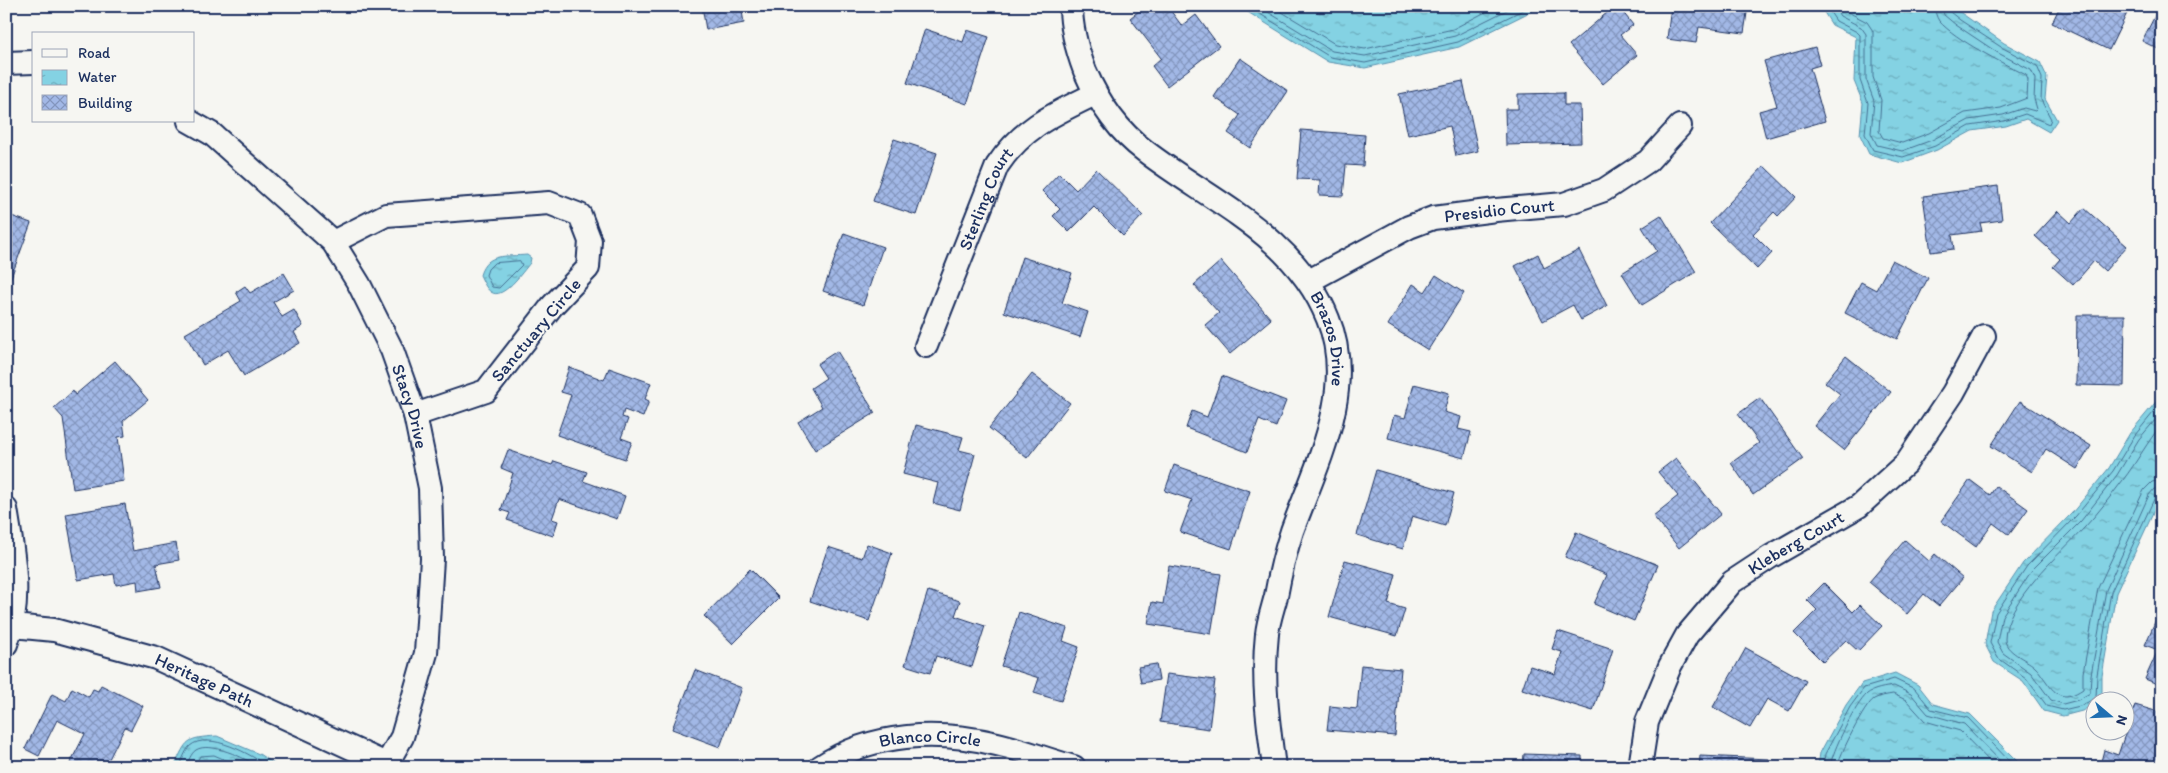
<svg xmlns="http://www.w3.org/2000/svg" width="2168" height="773" viewBox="0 0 2168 773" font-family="Itim,sans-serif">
<defs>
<pattern id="water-ripples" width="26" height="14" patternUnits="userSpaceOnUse" patternTransform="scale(1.25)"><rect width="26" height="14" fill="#84d2e3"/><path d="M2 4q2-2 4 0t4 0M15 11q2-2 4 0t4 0" fill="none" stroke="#6babbb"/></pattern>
<pattern id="building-cross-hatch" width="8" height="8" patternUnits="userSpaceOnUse" patternTransform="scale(1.25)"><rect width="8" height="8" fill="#a2b8e6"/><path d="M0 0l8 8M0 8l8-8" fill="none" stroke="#8396be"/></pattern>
</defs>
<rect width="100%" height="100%" fill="#f6f6f2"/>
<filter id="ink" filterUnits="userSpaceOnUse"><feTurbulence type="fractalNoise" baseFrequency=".02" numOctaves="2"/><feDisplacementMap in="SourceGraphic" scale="10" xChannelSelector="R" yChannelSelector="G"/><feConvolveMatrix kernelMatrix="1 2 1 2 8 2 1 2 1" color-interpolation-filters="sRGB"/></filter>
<g filter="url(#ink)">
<!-- water -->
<g fill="url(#water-ripples)" stroke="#5a91ae">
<polygon points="1238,6 1542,6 1459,47 1365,68 1328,62"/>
<polygon points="1820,6 1951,6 2004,43 2040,62 2047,77 2045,99 2057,120 2049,132 2026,119 2006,126 1972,131 1937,150 1902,163 1869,154 1860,135 1863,103 1854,81 1856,37 1832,25"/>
<path d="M527 255 531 258 530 263C523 271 503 301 491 292 486 289 483 281 480 275 487 252 506 257 527 255Z"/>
<polygon points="2162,392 2162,494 2116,593 2102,676 2102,700 2096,700 2095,704 2082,711 2063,716 2044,711 2023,681 1994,662 1985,644 1991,611 2023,563 2072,513 2109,468 2130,433 2160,397"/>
<polygon points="1895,673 1918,685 1933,704 1970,714 2023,767 1818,767 1820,753 1846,705 1862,683"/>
<path d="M217 736 259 754 279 767H174C187 739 186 738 217 736Z"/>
</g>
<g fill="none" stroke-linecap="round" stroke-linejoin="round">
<!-- shore -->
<g stroke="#457093" stroke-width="1">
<polyline points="1247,6 1330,57 1365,63 1458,42 1531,6"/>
<polyline points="1258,6 1332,51 1365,56 1455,36 1515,6"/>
<polyline points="1272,6 1335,44 1365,49 1453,29 1497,6"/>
<polyline points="1826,6 1836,21 1857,32 1860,35 1860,80 1868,103 1865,134 1873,150 1903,157 1935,146 1970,126 2004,121 2025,114 2049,124 2051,119 2041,100 2042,78 2037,66 2001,47 1960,20 1950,12 1948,6"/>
<polyline points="1833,6 1840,16 1861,27 1866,34 1866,79 1874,101 1871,133 1877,145 1902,151 1932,140 1969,120 2003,115 2024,108 2035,111 2037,109 2034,99 2035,79 2031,70 1998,53 1956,25 1944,15 1942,6"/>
<path d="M1842 6 1846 11 1867 22 1873 31V77L1881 100 1879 131 1883 138 1902 143 1929 133 1965 113 2001 108 2027 98 2028 80 2026 75C2001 62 1957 41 1939 21 1936 16 1935 12 1934 6"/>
<polygon points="520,261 522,265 499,288 492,287 486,275 488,269 494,263"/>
<polyline points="2162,402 2135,435 2113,471 2076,516 2027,566 1996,613 1990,643 1998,658 2026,678 2047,706 2063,710 2080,706 2096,698 2097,675 2111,592 2155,497 2162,494"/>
<polyline points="2162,412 2139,439 2117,475 2081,521 2032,570 2002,616 1997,642 2003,653 2031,673 2051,700 2063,704 2078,700 2090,693 2091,675 2106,590 2149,495 2154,489 2162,488"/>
<path d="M2162 424C2147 442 2137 462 2123 480 2111 496 2098 513 2085 527 2060 554 2005 601 2005 639 2005 652 2026 659 2034 666 2039 670 2042 676 2046 681 2057 697 2065 701 2083 689V673L2098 588 2144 490 2152 482 2162 480"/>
<path d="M179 767C182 761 185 751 190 746 208 730 253 755 268 767"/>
<path d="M186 767C188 762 191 753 196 750 210 741 246 758 258 767"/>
<polyline points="194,767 200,756 214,755 242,767"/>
<polyline points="1823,767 1825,754 1850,707 1864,688 1894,679 1915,689 1931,709 1968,718 2015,767"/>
<path d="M1830 767C1832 751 1855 705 1867 694 1873 689 1886 687 1894 686L1911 694 1928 714 1964 724 2006 767"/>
<path d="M1837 767C1839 756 1865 704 1874 699 1879 696 1887 695 1893 694L1906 700 1925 721 1960 731 1995 767"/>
</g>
</g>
<!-- building -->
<g fill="url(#building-cross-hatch)" stroke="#1b2f5e">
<polygon points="702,6 741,6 744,23 706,30"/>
<polygon points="1145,6 1167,6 1182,26 1196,15 1219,46 1167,86 1152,66 1161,58 1130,18"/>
<polygon points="1615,6 1618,6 1633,25 1620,35 1637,55 1603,84 1569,45"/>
<polygon points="1671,6 1748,6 1744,33 1699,27 1696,43 1667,39"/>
<polygon points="2060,6 2124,6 2129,9 2109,50 2052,23"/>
<polygon points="2160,6 2162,6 2162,51 2142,41"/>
<polygon points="925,29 963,42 967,30 989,37 967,104 907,83"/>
<polygon points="1815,47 1820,65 1810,68 1825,121 1766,138 1759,111 1777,106 1764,61"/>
<polygon points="1240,58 1288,91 1250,148 1228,133 1240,115 1214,97"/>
<polygon points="1463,81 1478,151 1456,156 1450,126 1408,135 1399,94"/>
<polygon points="1564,93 1564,105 1580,105 1581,143 1506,145 1505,109 1518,109 1518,94"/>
<polygon points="1301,130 1365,135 1363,166 1346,165 1343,196 1319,195 1320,180 1297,179"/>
<polygon points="894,139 937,153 916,215 873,201"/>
<polygon points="1764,166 1796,197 1778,216 1774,212 1753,234 1772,253 1757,269 1710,223"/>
<polygon points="1096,169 1143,215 1123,236 1094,207 1069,232 1053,216 1060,209 1042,191 1059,173 1076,190"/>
<polygon points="1998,186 2002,220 1980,223 1982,231 1952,235 1954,249 1931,252 1923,196"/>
<polygon points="2084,208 2127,246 2105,271 2094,261 2073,285 2053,267 2060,259 2035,236 2058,211 2071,223"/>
<polygon points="6,214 31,223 6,291"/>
<polygon points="1661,215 1696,272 1642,305 1622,273 1657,251 1642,227"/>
<polygon points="844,233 883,247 863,305 823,291"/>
<polygon points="1579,250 1607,306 1581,320 1573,305 1543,321 1515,266 1538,254 1544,268"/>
<polygon points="1022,257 1072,273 1062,303 1088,312 1080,337 1004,312"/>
<polygon points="1892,260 1928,278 1897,339 1845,313 1861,282 1876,290"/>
<polygon points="1221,261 1271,319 1230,354 1205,325 1219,313 1194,285"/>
<polygon points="284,273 294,290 273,302 282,317 294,310 303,326 294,332 300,343 244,376 228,350 203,365 185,334 241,301 236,292 245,286 250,293"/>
<polygon points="1436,275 1464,293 1428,350 1388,325 1413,284 1425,292"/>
<polygon points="2077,315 2125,315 2124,386 2076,385"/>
<polygon points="837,351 875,413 815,450 798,422 822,407 811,388 826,378 817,364"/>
<polygon points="1846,356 1891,392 1844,450 1814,426 1840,394 1825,382"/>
<polygon points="115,361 148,400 123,421 125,436 118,437 124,481 73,489 63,418 54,408 73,391 75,395"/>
<polygon points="569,367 604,380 609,368 651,383 645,399 649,401 643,417 624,410 622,417 628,419 621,438 632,442 625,459 557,435 571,395 561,392"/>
<polygon points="1032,374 1070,403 1027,458 989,428"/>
<polygon points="1222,376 1286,401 1276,427 1259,420 1247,452 1186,428 1192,411 1207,417"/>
<polygon points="1414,384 1449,393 1444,412 1461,417 1458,429 1471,432 1464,458 1388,438 1394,415 1405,418"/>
<polygon points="1760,398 1803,459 1753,495 1731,463 1759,443 1738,414"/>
<polygon points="2020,401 2091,446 2077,469 2046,449 2032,472 1991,446"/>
<polygon points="916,425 963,437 959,450 975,454 960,510 933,503 938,483 903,474"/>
<polygon points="508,450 552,465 554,461 587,472 583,481 625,496 617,519 559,499 552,519 558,521 553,536 507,520 510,513 501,510 513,473 501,468"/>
<polygon points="1676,458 1721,514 1679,548 1653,516 1678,496 1658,472"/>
<polygon points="1174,465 1250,491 1231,549 1180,532 1192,500 1165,491"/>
<polygon points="1376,470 1454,493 1445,526 1412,516 1403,549 1357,535"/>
<polygon points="1970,480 1990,495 1996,486 2028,509 2009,535 1993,523 1976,547 1941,521"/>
<polygon points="125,504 133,551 176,543 179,560 156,564 161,587 138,591 137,581 116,585 114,574 78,580 66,514"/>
<polygon points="1576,532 1658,565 1634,621 1594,604 1607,575 1565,557"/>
<polygon points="1905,540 1929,561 1935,554 1963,578 1939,606 1924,594 1907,614 1869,582"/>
<polygon points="867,544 892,553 869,621 810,601 828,547 862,558"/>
<polygon points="1345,560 1396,574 1388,604 1405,609 1397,636 1329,617"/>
<polygon points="1169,566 1221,574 1211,634 1148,624 1152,602 1163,604"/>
<polygon points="750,569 779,598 733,644 704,616"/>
<polygon points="1824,583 1853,612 1860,605 1882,626 1858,651 1846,640 1823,662 1794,633 1817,610 1807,600"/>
<polygon points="928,591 960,601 955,616 985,626 972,667 936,656 930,673 905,665"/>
<polygon points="2161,608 2162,608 2162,686 2145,679 2158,650 2145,645"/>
<polygon points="1019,612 1067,628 1063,641 1079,647 1061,701 1034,693 1039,678 1001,666"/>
<polygon points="1558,631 1613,649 1593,711 1522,689 1530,666 1555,674 1562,652 1552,649"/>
<polygon points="1746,648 1806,681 1789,711 1767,699 1750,728 1713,707"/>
<polygon points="1156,664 1159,680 1141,683 1138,667"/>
<polygon points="1361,665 1401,669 1395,736 1327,730 1330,706 1357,709"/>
<polygon points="695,670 742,688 720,747 672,729"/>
<polygon points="1167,674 1215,680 1209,729 1160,722"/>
<polygon points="101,685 143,706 131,730 125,727 105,767 68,767 85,734 57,720 39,756 25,749 52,694 66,701 72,688 89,697 93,689 98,691"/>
<polygon points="2135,705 2162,713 2162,767 2106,767 2100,765 2104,750 2118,755"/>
<polygon points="1524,754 1582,756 1582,767 1523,767"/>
<polygon points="1700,756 1769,759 1768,767 1699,767"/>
<polygon points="1427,760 1428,767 1368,767 1368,766"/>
</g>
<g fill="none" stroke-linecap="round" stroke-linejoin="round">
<!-- minor casing -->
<g stroke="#1b2f5e" stroke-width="26">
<g id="minor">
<path id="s1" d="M1071 6C1071 28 1077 50 1085 71 1098 101 1118 131 1145 151 1211 202 1295 235 1328 319 1357 390 1316 465 1292 531 1285 552 1280 574 1276 596 1273 608 1268 622 1267 634 1262 679 1268 723 1274 767"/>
<polyline points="6,63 34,62"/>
<path id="s2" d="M189 121 212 134 333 242 359 284 392 350 415 415 430 488 432 559 426 653 402 737 385 767"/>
<polyline points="333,242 386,215 549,203 580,215 590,241 588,268 552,306 486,391 415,415"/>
<path id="s3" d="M1309 281 1409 227 1433 218 1496 210 1564 204 1604 190 1648 161 1680 126"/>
<path id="s4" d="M926 346 997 166C1023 127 1054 114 1095 94"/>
<path d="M6 509C13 553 23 602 6 644"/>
<path id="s5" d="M13 626 54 630 156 658 386 764"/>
<path id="s6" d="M820 767C872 732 937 730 997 744 1023 750 1048 760 1074 767"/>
<path id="s7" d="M1640 767 1647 722 1670 666 1687 635 1732 582 1770 557 1859 506 1906 463 1953 393 1984 336"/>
</g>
</g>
<!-- minor -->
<use href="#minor" stroke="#f6f6f2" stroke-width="22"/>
</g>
</g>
<g text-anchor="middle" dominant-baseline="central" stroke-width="4.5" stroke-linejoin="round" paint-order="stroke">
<!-- street labels -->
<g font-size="18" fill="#1b2f5e" stroke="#f6f6f2">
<text stroke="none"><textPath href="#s4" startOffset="159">Sterling Court</textPath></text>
<text stroke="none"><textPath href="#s3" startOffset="206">Presidio Court</textPath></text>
<text transform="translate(536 330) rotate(-50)">Sanctuary Circle</text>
<text stroke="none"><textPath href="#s1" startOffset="440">Brazos Drive</textPath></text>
<text stroke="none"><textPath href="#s2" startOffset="371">Stacy Drive</textPath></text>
<text stroke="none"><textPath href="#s7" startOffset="286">Kleberg Court</textPath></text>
<text stroke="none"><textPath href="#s5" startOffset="200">Heritage Path</textPath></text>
<text stroke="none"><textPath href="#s6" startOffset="116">Blanco Circle</textPath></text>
</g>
</g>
<!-- margin -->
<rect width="2168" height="773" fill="none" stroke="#f6f6f2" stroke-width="25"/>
<rect x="12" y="12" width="2143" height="748" fill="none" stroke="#1b2f5e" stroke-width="2" filter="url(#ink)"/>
<!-- legend -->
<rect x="32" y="32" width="162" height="90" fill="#f6f6f2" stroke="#9ea6b7"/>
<rect x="42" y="49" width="25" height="8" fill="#f6f6f2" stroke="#9ea6b7"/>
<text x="78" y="58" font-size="15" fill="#1b2f5e">Road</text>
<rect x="42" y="70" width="25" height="15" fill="url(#water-ripples)" stroke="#9ea6b7"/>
<text x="78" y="82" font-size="15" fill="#1b2f5e">Water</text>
<rect x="42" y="95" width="25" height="15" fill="url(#building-cross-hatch)" stroke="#9ea6b7"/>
<text x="78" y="108" font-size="15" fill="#1b2f5e">Building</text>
<!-- north arrow -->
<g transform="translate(2110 716) rotate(109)"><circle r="24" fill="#f6f6f2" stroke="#9ea6b7"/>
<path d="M0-4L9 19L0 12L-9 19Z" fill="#1f6fb2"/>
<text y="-8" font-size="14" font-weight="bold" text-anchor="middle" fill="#1b2f5e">N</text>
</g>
</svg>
